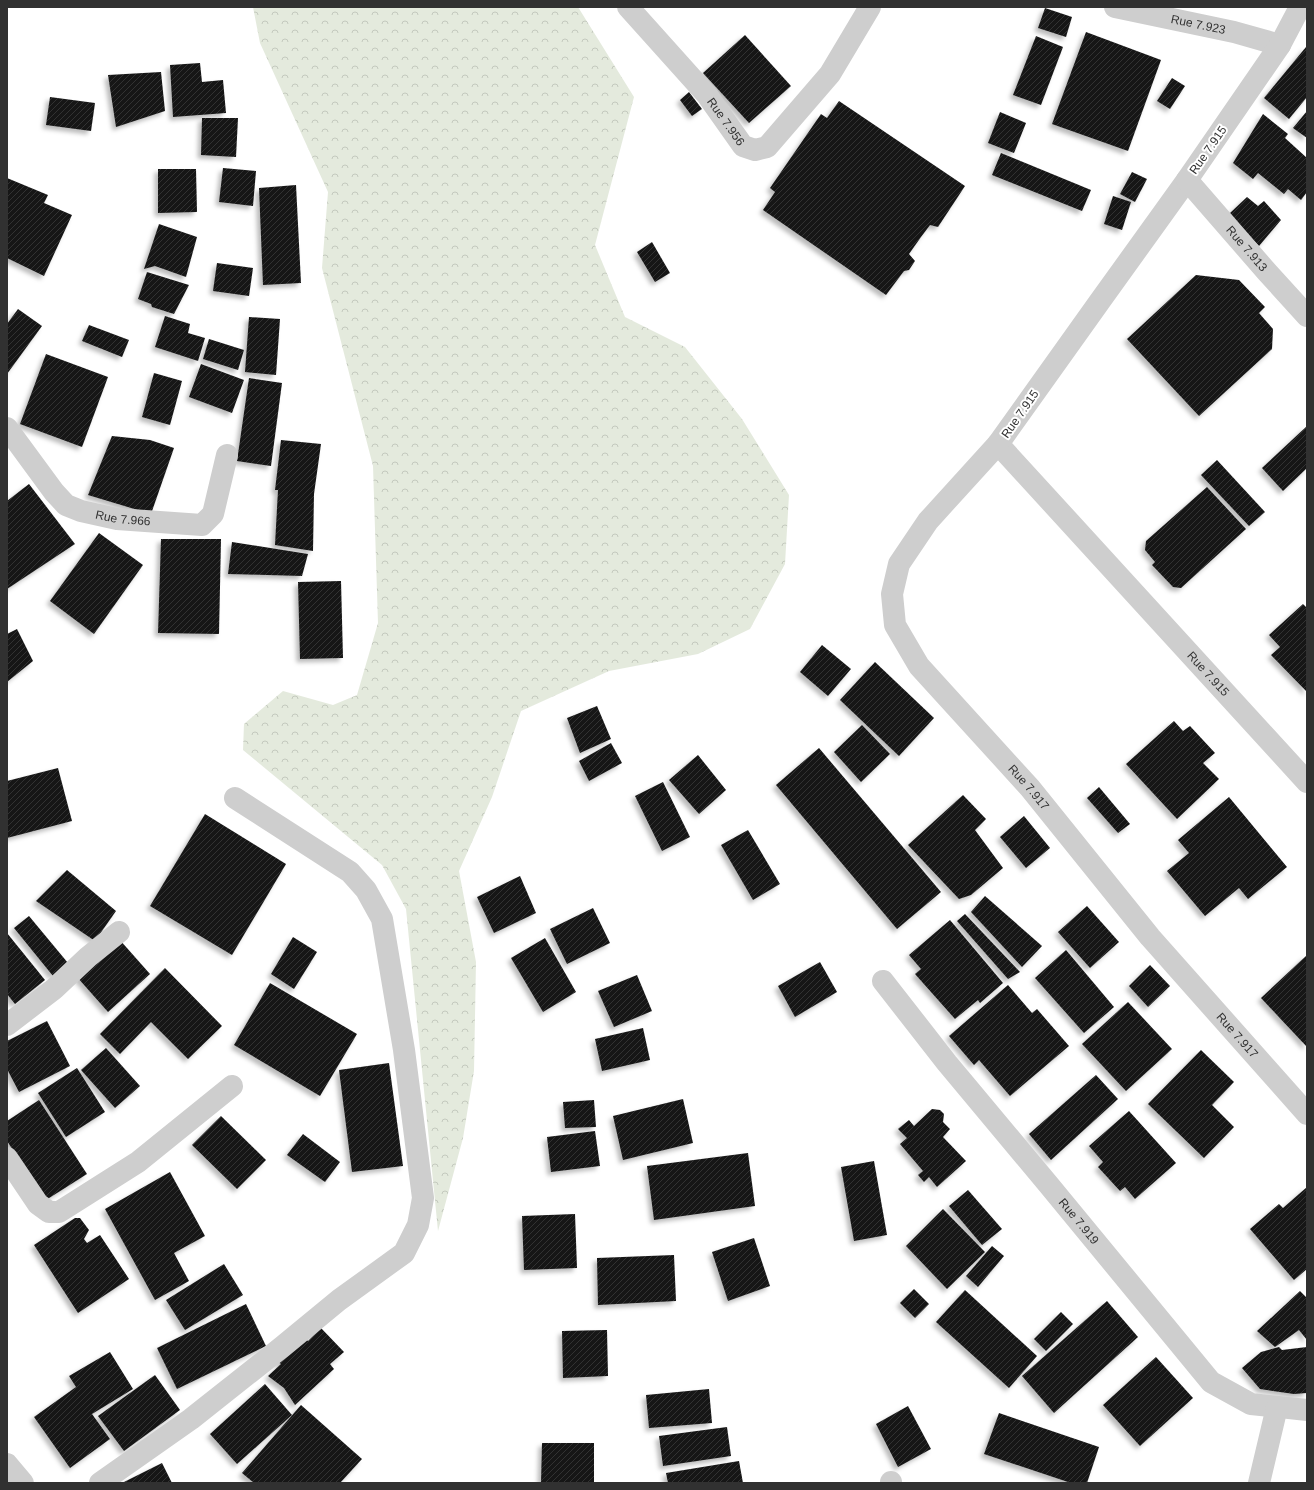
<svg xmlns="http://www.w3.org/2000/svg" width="1314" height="1490" viewBox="0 0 1314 1490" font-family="Helvetica,sans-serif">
<defs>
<pattern id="forest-crowns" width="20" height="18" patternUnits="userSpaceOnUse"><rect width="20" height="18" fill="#e4eadd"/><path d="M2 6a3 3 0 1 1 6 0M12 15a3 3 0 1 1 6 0" fill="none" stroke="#c4c9be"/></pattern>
<pattern id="building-hatch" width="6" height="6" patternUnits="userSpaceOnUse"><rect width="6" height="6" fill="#181818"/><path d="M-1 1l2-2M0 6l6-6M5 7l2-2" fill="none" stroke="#313131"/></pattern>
<filter id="shadow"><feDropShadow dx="-3.5" dy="3.5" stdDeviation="2" flood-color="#0004"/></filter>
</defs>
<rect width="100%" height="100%" fill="#fff"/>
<!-- forest -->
<polygon fill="url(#forest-crowns)" points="253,7 578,7 634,97 595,245 625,317 685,347 742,419 789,495 785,564 750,629 698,654 609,671 521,711 492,797 459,871 476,962 474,1071 463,1138 438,1231 406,909 382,865 243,750 244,724 283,691 333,705 357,695 378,623 373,466 322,268 328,192 260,43"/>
<!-- building -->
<g fill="url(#building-hatch)" filter="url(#shadow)">
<polygon points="1045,8 1072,17 1066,37 1038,28"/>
<polygon points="1086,32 1161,60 1128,151 1052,124"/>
<polygon points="745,35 791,86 749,123 703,73"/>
<polygon points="1036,36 1063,47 1041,105 1013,95"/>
<polygon points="1306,47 1307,48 1307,97 1289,119 1264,98"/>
<polygon points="200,63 202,82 223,80 226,113 173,117 170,65"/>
<polygon points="161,72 165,111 116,127 108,75"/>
<polygon points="1172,78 1185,86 1170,109 1157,101"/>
<polygon points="689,92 702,109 692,116 680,100"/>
<polygon points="50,97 95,103 91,131 46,125"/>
<polygon points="839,101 965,186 938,227 930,225 921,237 909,254 915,261 909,270 904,271 886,295 763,210 775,192 770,188 821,114 827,118"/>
<polygon points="1307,111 1307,138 1293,128"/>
<polygon points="1000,112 1026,123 1014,153 988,143"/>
<polygon points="1263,114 1288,134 1285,138 1307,158 1307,192 1301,200 1288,189 1284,194 1258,173 1253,179 1233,163"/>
<polygon points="202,118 238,118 236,157 201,155"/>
<polygon points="1001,153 1091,190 1082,211 992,175"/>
<polygon points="223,168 256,171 253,206 219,202"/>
<polygon points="158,169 196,169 197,212 158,213"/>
<polygon points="1132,172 1147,179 1135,202 1120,194"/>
<polygon points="7,178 48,195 44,203 72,215 44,276 7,258"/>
<polygon points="296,185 301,283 263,285 259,188"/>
<polygon points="1113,196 1131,202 1122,230 1104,224"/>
<polygon points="1247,197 1258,206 1264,201 1281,220 1259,246 1229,214"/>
<polygon points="159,224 197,237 186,277 155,266 144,269"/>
<polygon points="652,242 670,273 655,282 637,252"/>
<polygon points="217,263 253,268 249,296 213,291"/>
<polygon points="147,272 189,285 174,314 152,307 151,304 138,299"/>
<polygon points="1196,275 1239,280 1265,307 1259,313 1273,329 1272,349 1199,416 1127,339"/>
<polygon points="18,309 42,326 7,374 7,324"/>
<polygon points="165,316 190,324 188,333 205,338 198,361 155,347"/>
<polygon points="249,317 280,319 276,375 245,372"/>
<polygon points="89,325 129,340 122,357 82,341"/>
<polygon points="209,339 244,350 238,370 203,359"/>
<polygon points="46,354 108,377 82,447 20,424"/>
<polygon points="201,364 244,380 232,413 189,397"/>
<polygon points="154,373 182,381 170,425 142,417"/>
<polygon points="249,378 282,383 271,466 237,461"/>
<polygon points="1307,426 1307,468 1283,491 1262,468"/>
<polygon points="112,436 150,440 174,448 151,514 88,495"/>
<polygon points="281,440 321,444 314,494 313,551 275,545 278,490 275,490"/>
<polygon points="1217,460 1265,512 1249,526 1201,475"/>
<polygon points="29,484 75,544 7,589 7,501"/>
<polygon points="1207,487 1246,529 1181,588 1173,587 1152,565 1155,562 1145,550 1146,541"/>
<polygon points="99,533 143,565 94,634 50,601"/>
<polygon points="161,539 221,539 219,634 158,633"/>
<polygon points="232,542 308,554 302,576 228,574"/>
<polygon points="341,581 343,658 300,659 298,582"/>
<polygon points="1303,604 1307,608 1307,692 1271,655 1280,647 1269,635"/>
<polygon points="17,629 33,661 7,682 7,634"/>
<polygon points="822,645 851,669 828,696 800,672"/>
<polygon points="875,662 934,718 899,756 840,700"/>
<polygon points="597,706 611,739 580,753 567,718"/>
<polygon points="1174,721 1183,731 1190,726 1215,753 1203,763 1219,779 1177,819 1126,764"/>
<polygon points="862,725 890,754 861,782 834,752"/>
<polygon points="611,743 622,763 589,781 579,761"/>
<polygon points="819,748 941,892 897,929 776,785"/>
<polygon points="698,755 726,790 699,814 669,780"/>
<polygon points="58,768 72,821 7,838 7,781"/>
<polygon points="663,782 690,837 662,851 635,796"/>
<polygon points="1099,787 1130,824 1118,833 1087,798"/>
<polygon points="963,795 986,819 975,830 1003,868 971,895 959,899 908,845"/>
<polygon points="1229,797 1287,867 1248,899 1239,888 1205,916 1167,871 1189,853 1178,840"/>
<polygon points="205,814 286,864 232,955 150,906"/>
<polygon points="1024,816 1050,848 1026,868 1000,837"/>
<polygon points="748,830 780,884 753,900 721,845"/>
<polygon points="67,870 116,911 95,941 36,901"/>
<polygon points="520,876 536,913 494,933 477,897"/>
<polygon points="985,896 1042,946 1022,967 971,912"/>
<polygon points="1087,906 1119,942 1090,968 1058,932"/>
<polygon points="593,908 610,943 567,964 550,929"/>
<polygon points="965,914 1020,972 1008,979 957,921"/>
<polygon points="29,916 68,963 53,976 14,928"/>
<polygon points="950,920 1003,983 980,1003 978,1000 955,1019 915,974 921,969 909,955"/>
<polygon points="7,933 45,980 15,1004 7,994"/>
<polygon points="293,937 317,952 294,989 271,974"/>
<polygon points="545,938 576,992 543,1012 511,958"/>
<polygon points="119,939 150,974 108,1012 77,977"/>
<polygon points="1066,950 1114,1007 1084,1033 1035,978"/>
<polygon points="1307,955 1307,1047 1261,998"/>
<polygon points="820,962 837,992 795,1017 778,986"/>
<polygon points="1150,965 1170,986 1148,1007 1129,986"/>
<polygon points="165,968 222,1026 188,1059 151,1022 120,1054 100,1034"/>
<polygon points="637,975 652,1011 614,1027 598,991"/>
<polygon points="270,983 357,1034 320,1096 234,1045"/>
<polygon points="1008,985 1032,1013 1037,1009 1069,1046 1010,1096 979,1060 974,1065 949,1036"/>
<polygon points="1128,1002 1172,1049 1126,1091 1082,1044"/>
<polygon points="47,1021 70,1066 19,1092 7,1069 7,1041"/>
<polygon points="643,1028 650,1060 602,1071 595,1039"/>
<polygon points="106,1048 140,1086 115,1108 81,1070"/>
<polygon points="1201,1050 1234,1082 1212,1105 1234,1127 1204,1158 1148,1104"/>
<polygon points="389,1063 403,1166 352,1172 339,1070"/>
<polygon points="77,1068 105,1112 66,1137 38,1093"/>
<polygon points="1096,1075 1118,1099 1051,1160 1029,1134"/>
<polygon points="683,1099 693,1143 623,1160 613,1116"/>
<polygon points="39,1100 87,1174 46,1200 7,1141 7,1121"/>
<polygon points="594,1100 596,1127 565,1128 563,1102"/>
<polygon points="932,1109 940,1110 944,1114 943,1122 950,1129 943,1137 966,1161 937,1187 929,1177 924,1182 918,1175 923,1171 900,1144 907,1138 898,1129 909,1120 914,1126"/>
<polygon points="1129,1111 1176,1163 1135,1199 1125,1187 1120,1191 1098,1167 1103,1162 1089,1146"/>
<polygon points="221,1116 266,1160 237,1189 192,1145"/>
<polygon points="595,1131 600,1166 551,1172 547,1137"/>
<polygon points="303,1134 340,1162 325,1182 287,1155"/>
<polygon points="748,1153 755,1206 654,1220 647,1166"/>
<polygon points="874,1161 887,1235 854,1241 841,1167"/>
<polygon points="170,1172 205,1236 174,1253 189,1281 155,1300 105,1209"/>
<polygon points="1307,1187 1307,1269 1294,1280 1250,1229 1279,1204 1283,1208"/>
<polygon points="968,1190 1002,1229 982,1245 949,1206"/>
<polygon points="943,1209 985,1252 947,1289 906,1246"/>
<polygon points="575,1214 577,1268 524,1270 522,1216"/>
<polygon points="75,1218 80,1218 89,1230 84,1239 87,1243 100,1235 129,1279 78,1313 34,1245"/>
<polygon points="754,1238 770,1286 728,1301 712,1252"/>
<polygon points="992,1246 1004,1256 978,1287 966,1276"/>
<polygon points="674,1255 676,1301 598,1305 597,1258"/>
<polygon points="224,1264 243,1295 185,1330 166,1300"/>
<polygon points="914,1289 929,1304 915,1318 900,1303"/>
<polygon points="965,1290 1037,1356 1009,1388 936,1322"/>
<polygon points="1300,1291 1307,1298 1307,1340 1299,1330 1275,1347 1257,1331"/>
<polygon points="1107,1301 1138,1337 1054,1413 1022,1376"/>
<polygon points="246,1304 266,1346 177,1389 157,1348"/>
<polygon points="1061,1312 1073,1324 1046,1351 1034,1339"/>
<polygon points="321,1328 344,1352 330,1364 334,1369 295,1405 284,1388 268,1376 281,1364 278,1362 305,1338 308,1341"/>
<polygon points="607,1330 608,1376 563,1378 562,1331"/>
<polygon points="1279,1347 1282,1350 1307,1347 1307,1393 1294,1394 1260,1389 1242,1368 1261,1352"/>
<polygon points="110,1352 133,1389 92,1414 110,1439 70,1468 34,1417 76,1387 69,1376"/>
<polygon points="1156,1357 1193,1398 1140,1446 1103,1405"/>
<polygon points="155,1375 180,1410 124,1451 98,1416"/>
<polygon points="265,1384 292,1415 237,1464 210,1434"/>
<polygon points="709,1389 712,1423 649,1428 646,1395"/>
<polygon points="301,1405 362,1459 340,1483 254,1483 242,1473"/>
<polygon points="908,1406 931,1449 898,1467 876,1424"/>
<polygon points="999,1413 1099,1447 1087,1483 1071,1483 984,1454"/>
<polygon points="727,1427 731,1456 663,1466 659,1436"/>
<polygon points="542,1443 594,1443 594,1483 541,1483"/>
<polygon points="739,1461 743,1483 668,1483 666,1473"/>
<polygon points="162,1463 172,1483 122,1483"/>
</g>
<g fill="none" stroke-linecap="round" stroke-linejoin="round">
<!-- minor -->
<g stroke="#cecece" stroke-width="22">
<path id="s1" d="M628 7 707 95 743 146 755 150 767 147 830 74 870 7"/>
<path id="s2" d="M1115 7 1234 32 1280 45"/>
<path id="s3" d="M1300 7 1280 45 1187 180 1100 301 998 444 1307 782"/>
<path id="s4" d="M1187 180 1267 272 1307 316"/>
<path id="s5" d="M7 428 54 492 66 505 81 511 117 519 202 525 213 514 227 455"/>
<path id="s6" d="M998 444 928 521 899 564 892 594 895 625 919 666 1030 788 1150 937 1307 1114"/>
<path id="s7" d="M883 981 947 1063 1048 1184 1211 1382 1251 1404 1307 1410"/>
<polyline points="7,1025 54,989 88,957 119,932"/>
<polyline points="7,1158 38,1204 49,1212 59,1212 138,1162 232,1086"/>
<polyline points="7,1464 23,1483"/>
<polyline points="100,1483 191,1419 282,1347 339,1300 404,1253 418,1225 423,1198 404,1050 382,919 366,890 350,872 235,798"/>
<polyline points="891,1483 891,1482"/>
<polyline points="1259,1483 1277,1407"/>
</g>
</g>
<g text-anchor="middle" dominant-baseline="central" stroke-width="4" stroke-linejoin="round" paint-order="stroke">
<!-- street labels -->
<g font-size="12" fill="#313131" stroke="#fff">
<text stroke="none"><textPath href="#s2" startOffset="85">Rue 7.923</textPath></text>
<text stroke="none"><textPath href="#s1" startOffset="151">Rue 7.956</textPath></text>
<text transform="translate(1208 150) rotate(-55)">Rue 7.915</text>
<text stroke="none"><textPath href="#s4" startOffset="91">Rue 7.913</textPath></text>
<text transform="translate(1020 414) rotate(-55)">Rue 7.915</text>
<text stroke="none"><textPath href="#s5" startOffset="156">Rue 7.966</textPath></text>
<text stroke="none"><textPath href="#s3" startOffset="843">Rue 7.915</textPath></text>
<text stroke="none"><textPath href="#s6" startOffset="429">Rue 7.917</textPath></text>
<text stroke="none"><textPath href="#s6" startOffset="753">Rue 7.917</textPath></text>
<text stroke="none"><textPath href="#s7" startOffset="310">Rue 7.919</textPath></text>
</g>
</g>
<!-- border -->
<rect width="1314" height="1490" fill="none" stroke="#313131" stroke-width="16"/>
</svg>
